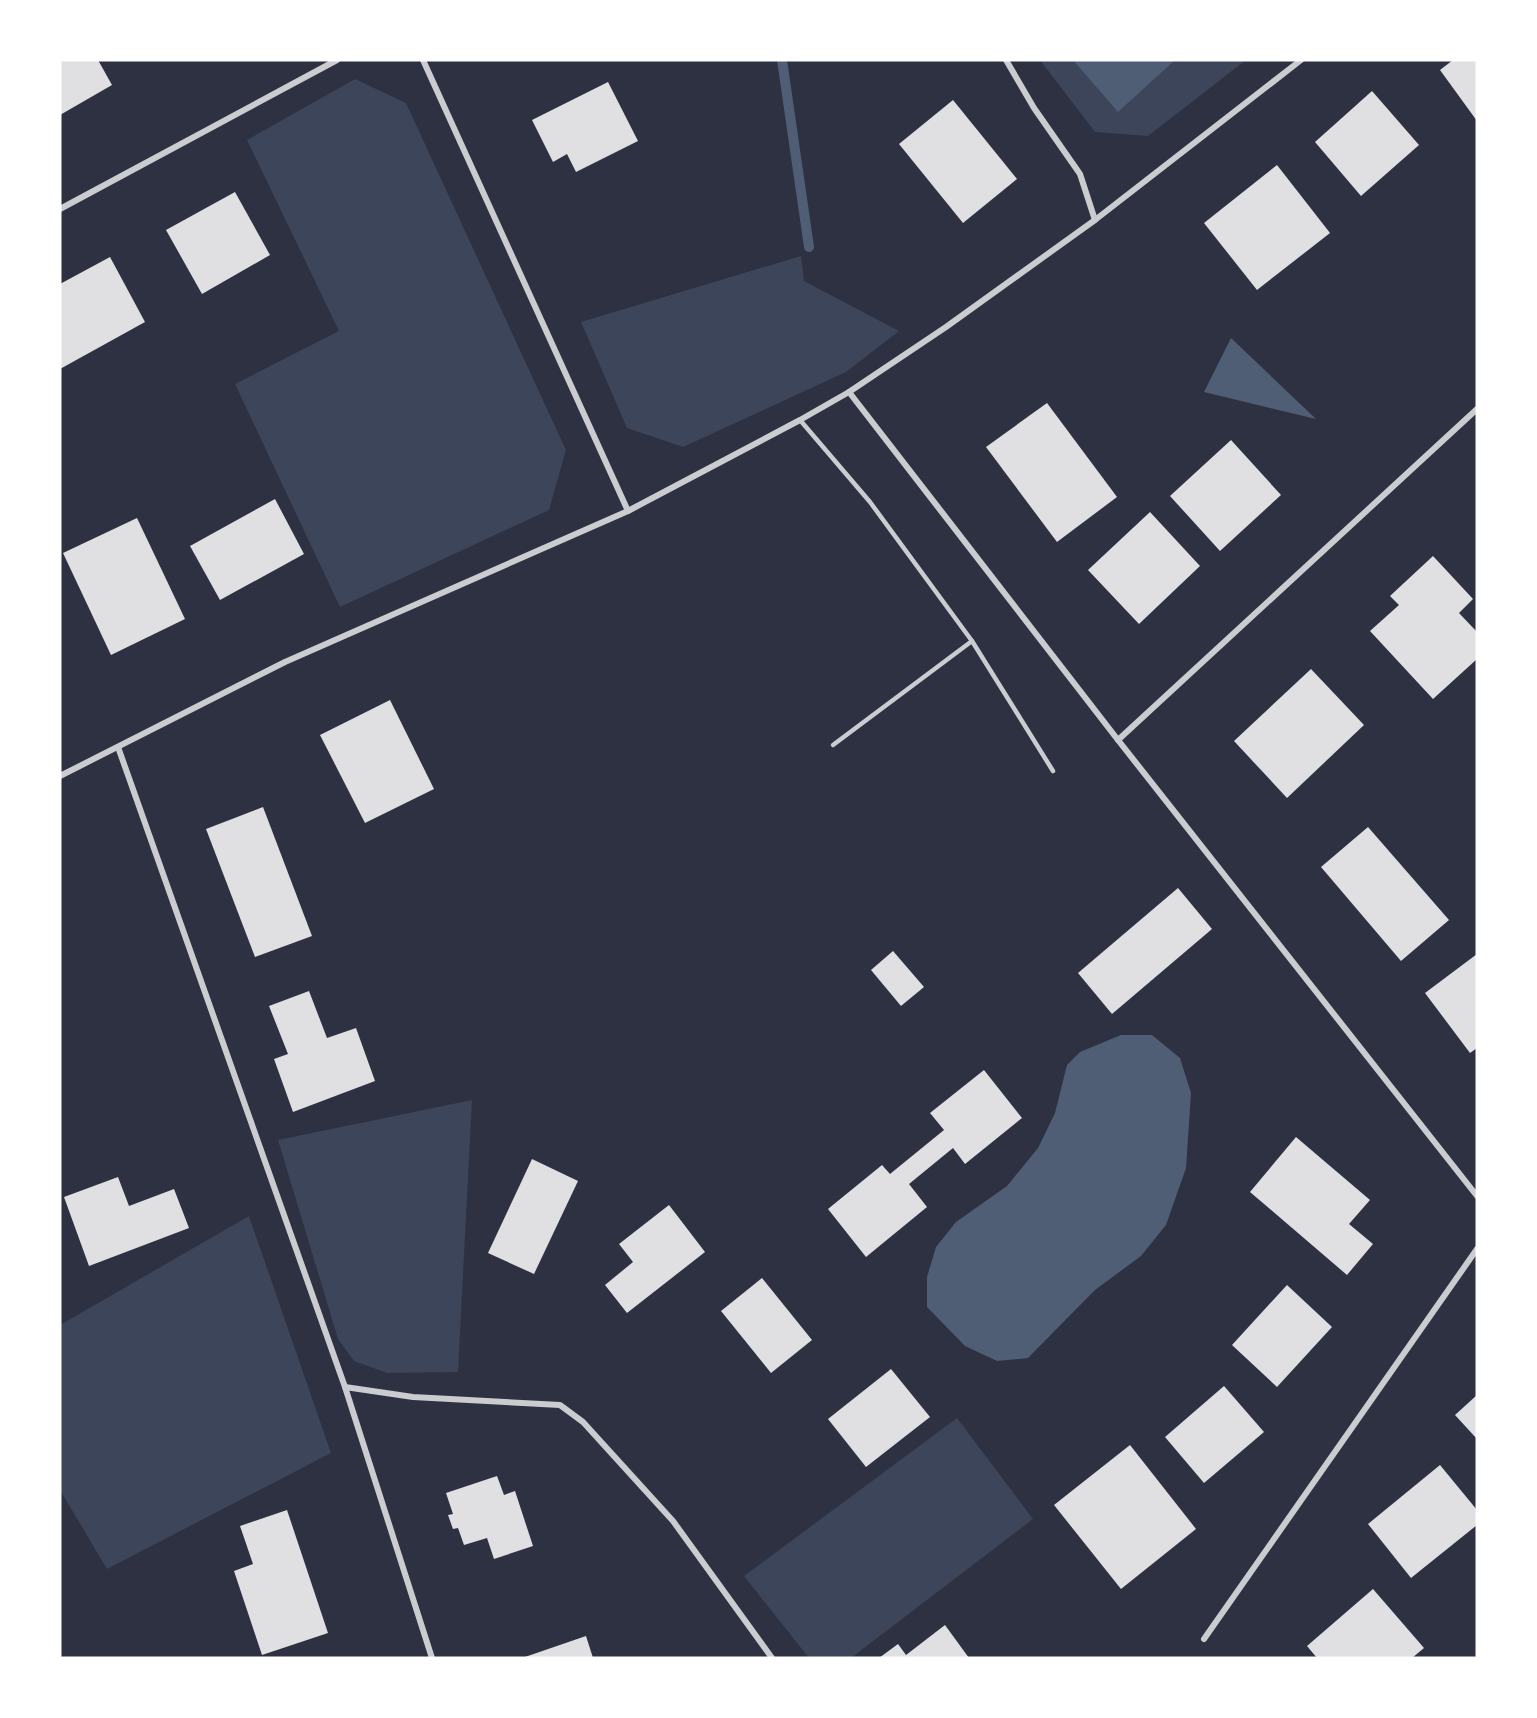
<svg xmlns="http://www.w3.org/2000/svg" width="1537" height="1718" viewBox="0 0 1537 1718" font-family="Overpass,sans-serif">
<rect width="100%" height="100%" fill="#2d3142"/>
<!-- green -->
<g fill="#3c4559">
<polygon points="1040,60 1246,60 1148,136 1095,132"/>
<polygon points="355,79 406,103 566,450 549,510 340,607 235,384 339,331 247,140"/>
<polygon points="801,256 804,281 899,331 846,372 683,447 627,428 581,322"/>
<polygon points="472,1100 458,1372 387,1373 354,1361 338,1339 278,1140"/>
<polygon points="249,1216 331,1453 107,1569 60,1490 60,1325"/>
<polygon points="957,1418 1033,1519 851,1658 809,1658 744,1576"/>
</g>
<!-- water -->
<g fill="#4f5d75">
<polygon points="1073,60 1175,60 1118,112"/>
<polygon points="1231,338 1316,419 1204,392"/>
<polygon points="1121,1035 1152,1035 1180,1058 1191,1093 1186,1168 1166,1225 1141,1256 1095,1290 1028,1358 997,1361 965,1346 927,1307 927,1277 936,1247 956,1222 1007,1186 1038,1148 1055,1113 1067,1065 1080,1052"/>
</g>
<g fill="none" stroke-linecap="round" stroke-linejoin="round">
<!-- stream -->
<polyline stroke="#4f5d75" stroke-width="10" points="782,60 809,247"/>
</g>
<!-- building -->
<g fill="#e0e0e3">
<polygon points="60,60 98,60 112,85 60,115"/>
<polygon points="1453,60 1477,60 1477,121 1440,70"/>
<polygon points="608,82 638,141 576,172 567,154 553,162 532,120"/>
<polygon points="1372,91 1419,145 1361,196 1315,142"/>
<polygon points="953,100 1017,179 963,223 899,144"/>
<polygon points="1277,165 1330,233 1257,290 1204,223"/>
<polygon points="235,192 270,255 202,294 166,230"/>
<polygon points="110,257 145,322 60,369 60,284"/>
<polygon points="1047,403 1117,497 1057,542 986,447"/>
<polygon points="1231,440 1281,495 1220,551 1170,496"/>
<polygon points="275,499 304,554 220,600 190,546"/>
<polygon points="1150,512 1200,566 1139,624 1088,570"/>
<polygon points="137,518 185,619 111,655 63,553"/>
<polygon points="1433,556 1473,599 1459,613 1477,632 1477,659 1433,699 1370,631 1399,605 1390,596"/>
<polygon points="1311,669 1364,725 1287,798 1234,741"/>
<polygon points="390,700 434,789 365,823 320,735"/>
<polygon points="263,807 312,936 255,957 206,829"/>
<polygon points="1368,827 1449,920 1401,961 1321,867"/>
<polygon points="1178,888 1212,929 1112,1014 1078,973"/>
<polygon points="893,951 924,987 901,1006 871,970"/>
<polygon points="1477,954 1477,1048 1470,1053 1425,993"/>
<polygon points="309,991 327,1038 356,1028 375,1081 293,1112 274,1059 288,1054 269,1006"/>
<polygon points="984,1070 1022,1118 965,1164 953,1148 909,1184 927,1207 866,1257 828,1209 882,1165 890,1174 944,1130 930,1113"/>
<polygon points="1296,1137 1370,1200 1349,1224 1373,1244 1347,1275 1250,1192"/>
<polygon points="532,1159 578,1181 534,1274 488,1253"/>
<polygon points="118,1177 129,1206 174,1189 189,1228 89,1266 64,1197"/>
<polygon points="669,1205 705,1252 627,1313 605,1285 633,1262 619,1244"/>
<polygon points="762,1278 812,1340 771,1373 721,1311"/>
<polygon points="1287,1285 1332,1327 1277,1387 1232,1345"/>
<polygon points="891,1369 930,1417 866,1467 828,1419"/>
<polygon points="1224,1386 1264,1432 1204,1483 1165,1437"/>
<polygon points="1477,1395 1477,1439 1455,1415"/>
<polygon points="1130,1445 1196,1529 1121,1589 1054,1505"/>
<polygon points="1440,1465 1477,1510 1477,1525 1411,1578 1368,1524"/>
<polygon points="497,1476 504,1495 515,1491 533,1546 494,1559 487,1538 464,1545 458,1528 453,1529 448,1515 453,1514 446,1493"/>
<polygon points="287,1510 328,1633 262,1655 234,1571 253,1564 240,1526"/>
<polygon points="1373,1589 1424,1648 1412,1658 1317,1658 1307,1646"/>
<polygon points="945,1625 969,1658 879,1658 898,1644 906,1655"/>
<polygon points="586,1636 593,1658 522,1658"/>
</g>
<g fill="none" stroke-linecap="round" stroke-linejoin="round">
<!-- service -->
<g stroke="#caccd0" stroke-width="4.5">
<polyline points="800,420 870,502 972,641 1053,771"/>
<polyline points="833,745 972,641"/>
</g>
<!-- minor -->
<g stroke="#caccd0" stroke-width="6">
<polyline points="423,60 628,511"/>
<polyline points="1006,60 1034,108 1080,174 1095,220"/>
<polyline points="60,209 337,60"/>
<polyline points="849,392 1118,740 1477,1196"/>
<polyline points="1118,740 1477,409"/>
<polyline points="118,747 345,1387 432,1658"/>
<polyline points="60,776 285,662 628,511 800,420 849,392 946,327 1095,220 1301,60"/>
<polyline points="345,1387 413,1397 560,1405 583,1422 673,1521 772,1658"/>
<polyline points="1204,1639 1477,1249"/>
</g>
</g>
<!-- border -->
<rect width="1537" height="1718" fill="none" stroke="#ffffff" stroke-width="123"/>
</svg>
